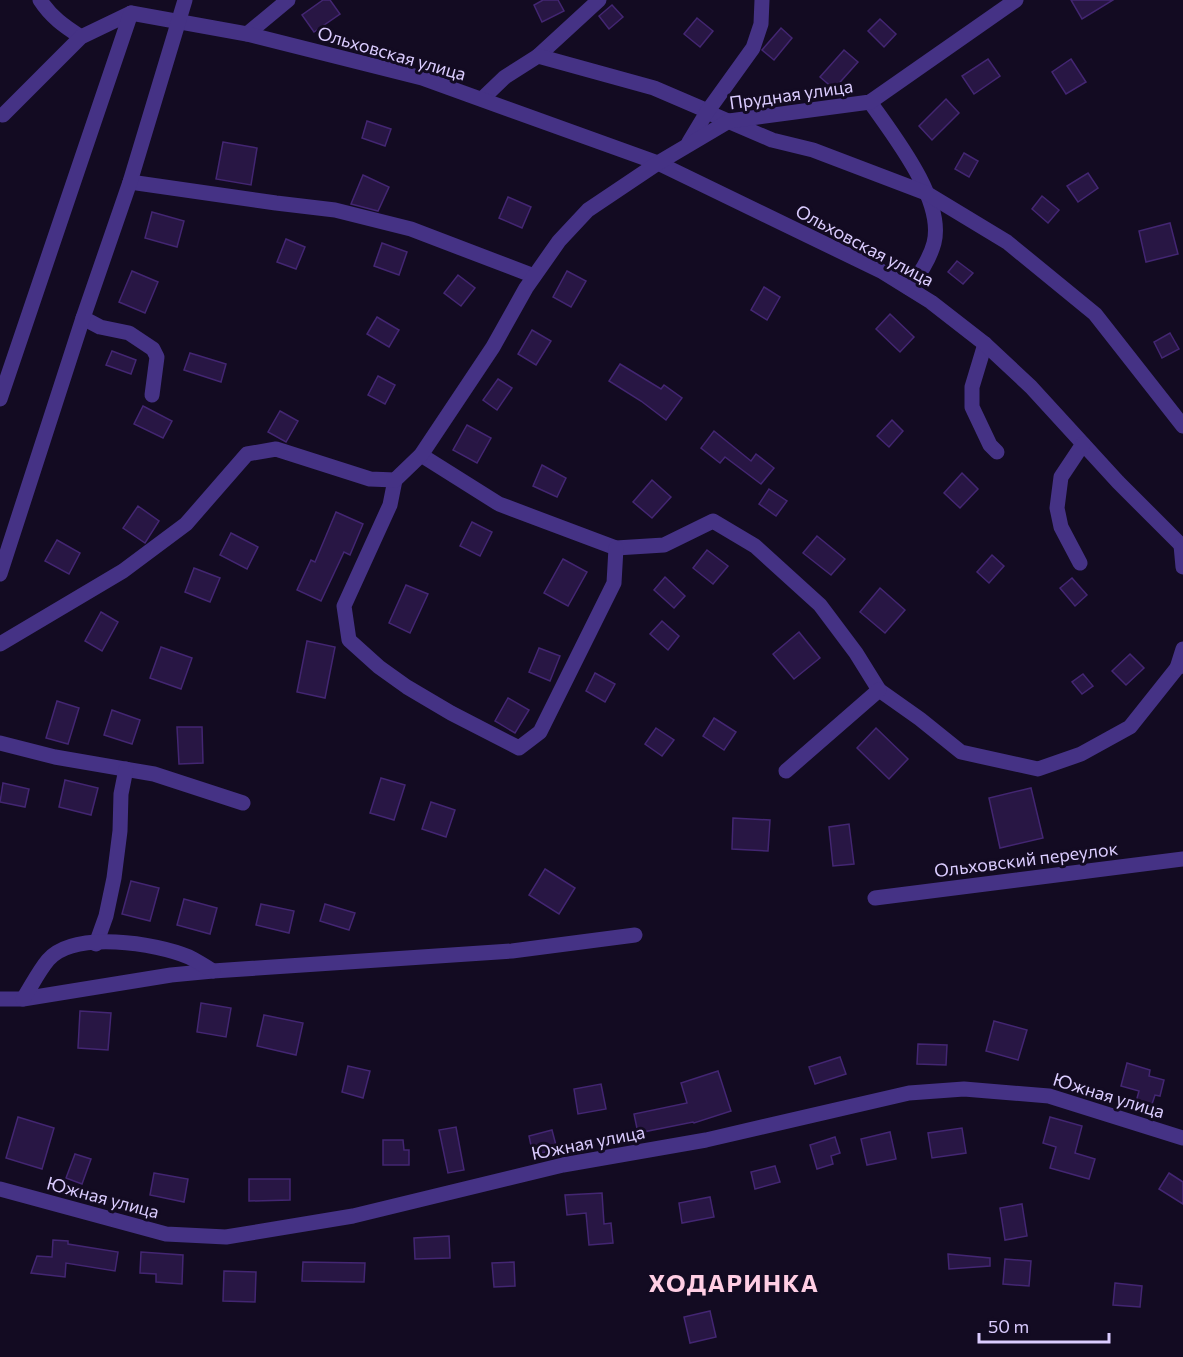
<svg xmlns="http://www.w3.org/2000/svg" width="1183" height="1357" viewBox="0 0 1183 1357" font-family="Commissioner,sans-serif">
<rect width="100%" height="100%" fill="#130b22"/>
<!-- building -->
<g fill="#281644" stroke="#432672" stroke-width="1.5">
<polygon points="323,0 330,0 340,14 314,32 302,15"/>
<polygon points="543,0 558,0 564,11 542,22 534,5"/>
<polygon points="1071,0 1113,0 1082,19"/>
<polygon points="612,5 623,17 609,29 599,16"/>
<polygon points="697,18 713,31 700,47 684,34"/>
<polygon points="880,19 896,34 884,47 868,31"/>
<polygon points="781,28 792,38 774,60 762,50"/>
<polygon points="844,50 858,62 834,89 820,77"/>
<polygon points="988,59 1000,76 974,94 962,76"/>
<polygon points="1071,59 1086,82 1066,94 1052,72"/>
<polygon points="946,99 959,113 932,140 919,126"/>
<polygon points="367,121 391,129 385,146 362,138"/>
<polygon points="223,142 257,148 251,185 216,179"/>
<polygon points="964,153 978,161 969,177 955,169"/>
<polygon points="1088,173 1098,188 1078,202 1067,186"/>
<polygon points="363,175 389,187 378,211 351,204"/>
<polygon points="1042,196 1059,210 1048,223 1032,209"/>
<polygon points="508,197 531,207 522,228 499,218"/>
<polygon points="152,212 184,221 177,247 145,238"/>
<polygon points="1170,223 1178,254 1146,262 1139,231"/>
<polygon points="286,239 305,247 296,269 277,262"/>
<polygon points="382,243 407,252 399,275 374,266"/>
<polygon points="957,261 973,273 963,284 948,272"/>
<polygon points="132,271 158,282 145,313 119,302"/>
<polygon points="567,271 586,281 571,307 553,297"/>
<polygon points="458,275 475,288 461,306 444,293"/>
<polygon points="764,287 780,297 767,320 751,310"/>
<polygon points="890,314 914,337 900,352 876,329"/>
<polygon points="377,317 399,330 389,347 367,334"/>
<polygon points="532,330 551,341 536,365 518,354"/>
<polygon points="1170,333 1179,349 1162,358 1154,342"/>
<polygon points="112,351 136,360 131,374 106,365"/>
<polygon points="190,353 226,364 221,382 184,370"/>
<polygon points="620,364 661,389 664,385 682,398 666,420 641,401 609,381"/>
<polygon points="378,376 395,385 385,404 368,395"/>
<polygon points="498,379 512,388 497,410 483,400"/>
<polygon points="143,406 172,421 163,438 134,424"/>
<polygon points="280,411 298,421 286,442 268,432"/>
<polygon points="892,420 903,431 889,447 877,436"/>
<polygon points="467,425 491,438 477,463 453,450"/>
<polygon points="714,431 751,461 756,454 774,468 761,484 725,457 720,463 701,448"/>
<polygon points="542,465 566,478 557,497 533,486"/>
<polygon points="962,473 978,489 960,508 944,493"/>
<polygon points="652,480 671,497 652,518 633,502"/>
<polygon points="769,489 787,501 776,516 759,504"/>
<polygon points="138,506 159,521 145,543 123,528"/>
<polygon points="336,512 363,524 350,555 344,552 321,601 297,590 311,560 315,562"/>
<polygon points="472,522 492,532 480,556 460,546"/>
<polygon points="231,533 258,547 247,569 220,555"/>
<polygon points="817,536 845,559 831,575 803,553"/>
<polygon points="57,540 80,553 69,574 45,561"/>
<polygon points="707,550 728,566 713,584 693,568"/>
<polygon points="992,555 1004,566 989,583 977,572"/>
<polygon points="563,559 587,572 568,606 544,593"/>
<polygon points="194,568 220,578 210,602 185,592"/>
<polygon points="665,577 685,596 674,608 654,590"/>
<polygon points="1072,578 1087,595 1075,606 1060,588"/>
<polygon points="406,585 428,594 410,633 389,623"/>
<polygon points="880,588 905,610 885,633 860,612"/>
<polygon points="101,612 118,622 102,651 85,641"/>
<polygon points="662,621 679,636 668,650 650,634"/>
<polygon points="799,632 820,658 794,679 773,654"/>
<polygon points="307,641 335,647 325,698 297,692"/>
<polygon points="161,647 192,658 181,689 150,678"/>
<polygon points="539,648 560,656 550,681 529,672"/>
<polygon points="1130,654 1144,668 1126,685 1112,671"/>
<polygon points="595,673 615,684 605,702 586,691"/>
<polygon points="1083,674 1093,686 1082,694 1072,682"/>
<polygon points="508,698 529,710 515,733 495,721"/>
<polygon points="57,701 79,708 68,744 46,738"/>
<polygon points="112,710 140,720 132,744 104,735"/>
<polygon points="714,718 736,732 724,750 703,736"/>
<polygon points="177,727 202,727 203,763 179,764"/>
<polygon points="656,728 674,740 662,756 645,744"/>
<polygon points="876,728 908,759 889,779 857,748"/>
<polygon points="381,778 405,785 394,820 370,813"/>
<polygon points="65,780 98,788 91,815 59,807"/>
<polygon points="3,783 29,789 25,807 0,802"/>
<polygon points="1031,788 1043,838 1000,848 989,798"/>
<polygon points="431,802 455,810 446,837 422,829"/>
<polygon points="733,818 770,820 768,851 732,849"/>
<polygon points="849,824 854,864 833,866 829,827"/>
<polygon points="545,869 575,888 559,914 529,895"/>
<polygon points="131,881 159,888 150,921 122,914"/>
<polygon points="184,899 217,908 210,934 177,925"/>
<polygon points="261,904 294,911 289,933 256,925"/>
<polygon points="325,904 355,913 349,930 320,921"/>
<polygon points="201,1003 231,1008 226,1037 197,1032"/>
<polygon points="80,1011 111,1013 108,1050 78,1048"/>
<polygon points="264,1015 303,1023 296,1055 257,1046"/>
<polygon points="994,1021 1027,1030 1018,1060 986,1051"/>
<polygon points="918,1044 947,1045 946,1065 917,1064"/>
<polygon points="840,1057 846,1074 815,1084 809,1067"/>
<polygon points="1127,1063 1150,1070 1149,1076 1164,1080 1160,1096 1155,1095 1149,1113 1134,1109 1139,1091 1121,1086"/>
<polygon points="348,1066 370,1071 363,1098 342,1092"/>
<polygon points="718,1071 731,1111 694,1123 693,1122 638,1133 634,1114 687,1103 681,1083"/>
<polygon points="601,1084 606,1109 578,1114 574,1089"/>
<polygon points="18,1117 54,1128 42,1169 6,1158"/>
<polygon points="1050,1117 1082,1126 1075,1153 1095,1159 1089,1179 1050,1168 1056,1147 1043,1143"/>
<polygon points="456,1127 464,1170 448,1173 439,1130"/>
<polygon points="962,1128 966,1153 932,1158 928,1133"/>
<polygon points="552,1130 557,1149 533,1155 529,1136"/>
<polygon points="890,1132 896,1159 867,1165 861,1139"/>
<polygon points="835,1137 840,1153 831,1156 833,1164 817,1169 810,1145"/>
<polygon points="383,1140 403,1140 404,1150 409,1150 409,1165 383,1165"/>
<polygon points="75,1154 91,1159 82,1184 66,1178"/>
<polygon points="775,1166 780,1182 755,1189 751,1172"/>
<polygon points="154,1173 188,1179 184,1202 150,1195"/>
<polygon points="1169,1173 1183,1182 1183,1204 1159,1189"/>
<polygon points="249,1179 290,1179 290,1200 249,1201"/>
<polygon points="602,1193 604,1224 611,1223 613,1243 589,1245 586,1213 567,1215 565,1195"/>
<polygon points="710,1197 714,1217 682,1223 679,1203"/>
<polygon points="1022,1204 1027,1236 1005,1240 1000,1208"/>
<polygon points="449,1236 450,1258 415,1259 414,1238"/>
<polygon points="53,1240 68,1241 68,1244 118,1252 115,1271 66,1263 65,1277 31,1273 37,1256 52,1257"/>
<polygon points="141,1252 183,1255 182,1284 156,1282 156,1274 140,1273"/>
<polygon points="948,1254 990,1258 990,1266 949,1269"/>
<polygon points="1005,1259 1031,1261 1029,1286 1003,1284"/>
<polygon points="303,1262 365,1263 364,1282 302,1281"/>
<polygon points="514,1262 515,1286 494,1287 492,1263"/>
<polygon points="224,1271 256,1272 255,1302 223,1301"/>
<polygon points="1115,1283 1142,1286 1140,1307 1113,1305"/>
<polygon points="710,1311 716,1337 690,1343 684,1317"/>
</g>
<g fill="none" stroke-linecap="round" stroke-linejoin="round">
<!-- minor -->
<g stroke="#453285" stroke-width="15">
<path d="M40 0C51 17 64 26 81 37"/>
<polyline points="247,34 288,0"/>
<polyline points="538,56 599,0"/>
<polyline points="482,99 505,77 538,56 654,88 710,112"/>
<path d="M870 102C893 135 945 200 934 243 930 258 919 276 909 288"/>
<polyline points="707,112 772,140 813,150 926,193 1007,242 1095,314 1183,426"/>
<polyline points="3,115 81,37 131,13"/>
<polyline points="689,142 707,112 753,48 761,24 762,0"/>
<polyline points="130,182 276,203 335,210 411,229 534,276"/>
<polyline points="83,318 100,327 129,333 153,349 157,357 152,395"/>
<polyline points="985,344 972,387 972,407 990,445 997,452"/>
<polyline points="0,399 131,13 247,34 422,78 658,163 881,271 931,302 985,344 1031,387 1118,482 1183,547"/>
<polyline points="421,455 499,504 616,548 664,545 713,521 755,546 820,605 856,653 879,690 920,719 961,752 1038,769 1081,754 1130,727 1177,668 1183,665"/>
<polyline points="395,480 390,505 344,606 349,640 379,667 407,687 451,713 519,748 540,732 614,583 616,548"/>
<polyline points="1181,545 1183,567"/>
<polyline points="1080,563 1061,527 1057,508 1061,477 1083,444"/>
<polyline points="0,574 83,318 130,182 185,0"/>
<polyline points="0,644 123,571 186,524 247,454 276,449 370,479 395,480 421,455 493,347 526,288 559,241 588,210 658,163 729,121 870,102 1016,0"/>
<polyline points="1177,668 1183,649"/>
<polyline points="0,743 55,757 154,774 243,803"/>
<polyline points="786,771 879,690"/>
<polyline points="875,898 1183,859"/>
<polyline points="96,944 106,916 114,878 120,831 121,794 126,769"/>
<polyline points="0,999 23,999 171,975 213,971 512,951 635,935"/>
<path d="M23 999C31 987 38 972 48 960 74 930 156 943 189 957 197 961 205 966 213 971"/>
<polyline points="0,1189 166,1234 226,1237 353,1216 563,1165 706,1140 909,1093 964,1089 1049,1096 1183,1138"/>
</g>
</g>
<g text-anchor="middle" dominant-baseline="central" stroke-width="6" stroke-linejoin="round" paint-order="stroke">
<!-- street labels -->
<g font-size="18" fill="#dbccff" stroke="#130b22">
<text transform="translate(392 53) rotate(16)">Ольховская улица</text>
<text transform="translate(791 94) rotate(-8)">Прудная улица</text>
<text transform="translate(865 245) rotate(28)">Ольховская улица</text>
<text transform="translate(1026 859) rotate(-7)">Ольховский переулок</text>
<text transform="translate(1109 1095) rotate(17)">Южная улица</text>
<text transform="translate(588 1142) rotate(-11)">Южная улица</text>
<text transform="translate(103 1197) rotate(15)">Южная улица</text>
</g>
<!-- district labels -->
<g font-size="24" font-weight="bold" letter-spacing="1.5" fill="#ffcee4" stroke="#130b22">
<text x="734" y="1282">ХОДАРИНКА</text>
</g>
</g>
<!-- scale -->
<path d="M979 1333v9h130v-9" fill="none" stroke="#dbccff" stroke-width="3"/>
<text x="988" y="1333" font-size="18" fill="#dbccff" stroke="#130b22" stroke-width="4.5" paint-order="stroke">50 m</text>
</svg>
